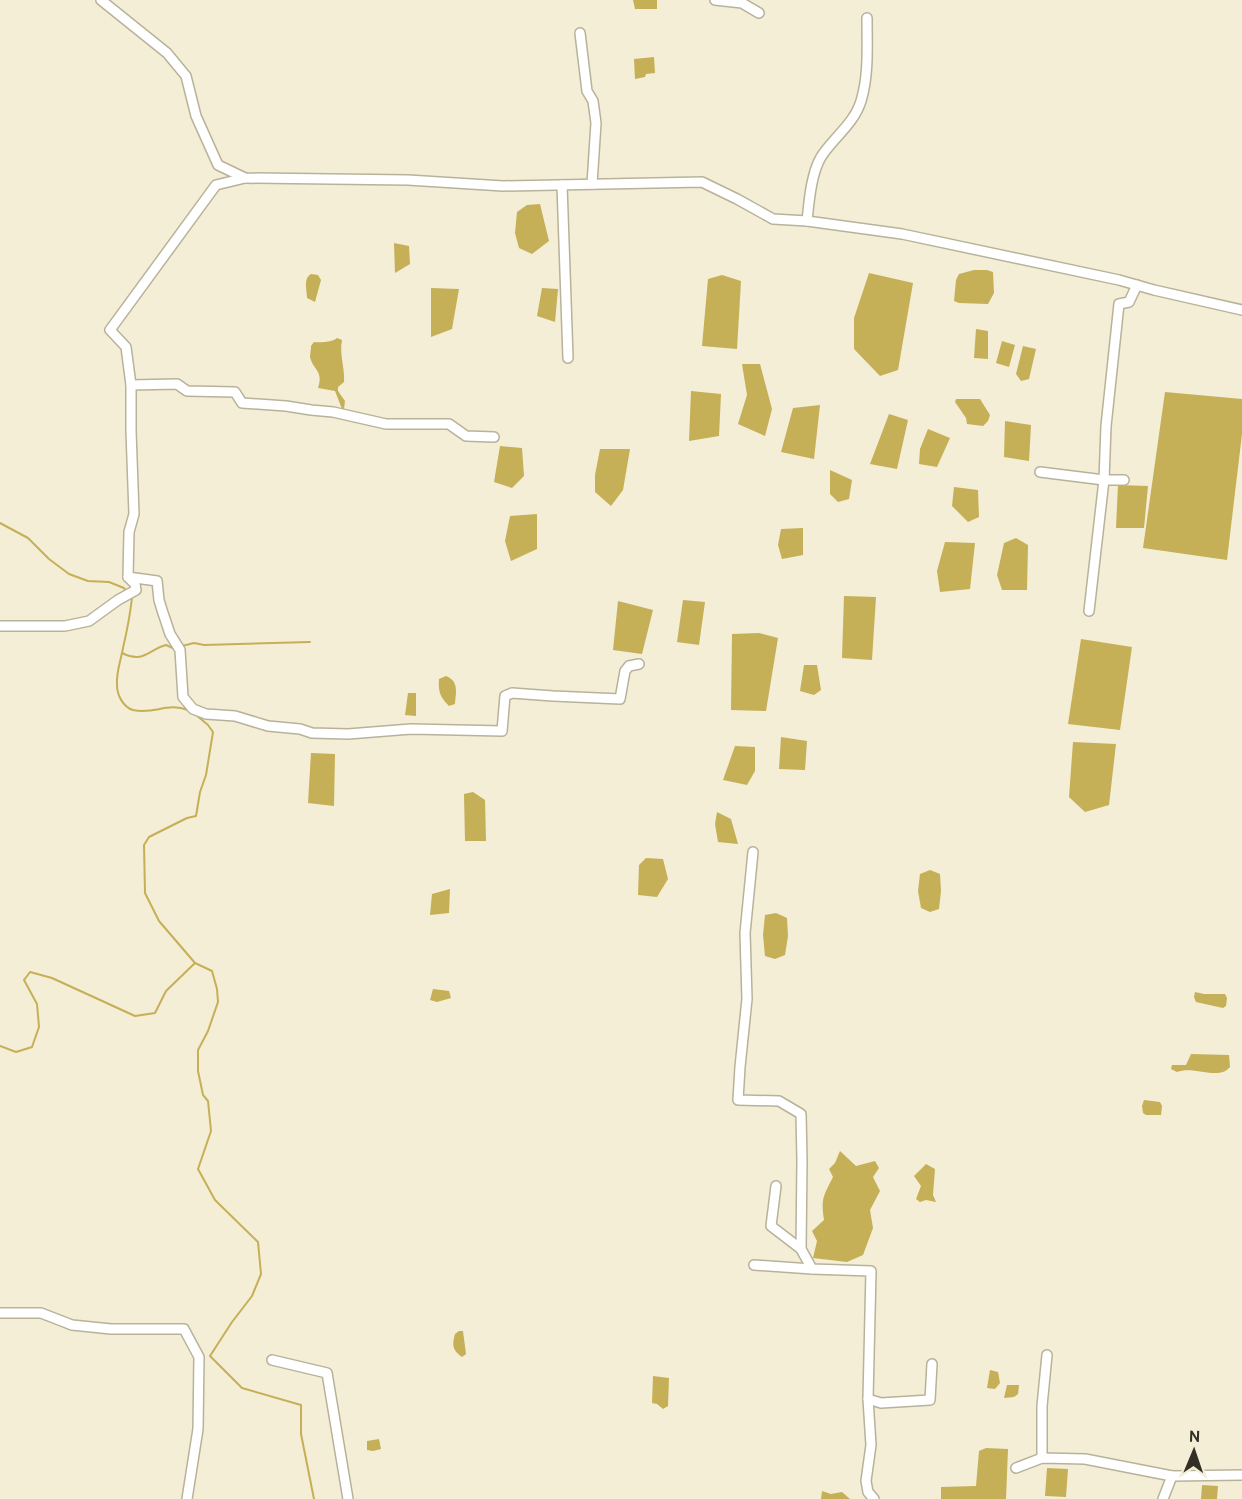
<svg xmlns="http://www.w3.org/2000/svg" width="1242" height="1499" viewBox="0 0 1242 1499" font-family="Cabin,sans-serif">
<rect width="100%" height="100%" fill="#f4eed6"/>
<!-- water -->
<g fill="#c5af57">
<polygon points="633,0 657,0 657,9 635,9"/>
<polygon points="654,57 655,73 646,74 645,77 635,79 634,59"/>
<polygon points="540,204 549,241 532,254 519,248 515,233 517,212 527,205"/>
<polygon points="394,243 409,246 410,264 395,273"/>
<polygon points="974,270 987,270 993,272 994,293 988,304 959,303 954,301 956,280 959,274"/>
<polygon points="869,273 913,283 898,370 880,376 854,349 854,318"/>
<path d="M311 274 318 275 321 280 315 302 307 298C307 289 303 279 311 274Z"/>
<polygon points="722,275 741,281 737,349 702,346 708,279"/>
<polygon points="431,288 459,289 452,329 431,337"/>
<polygon points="542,288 558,289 555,322 537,316"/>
<polygon points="976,329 988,331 988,359 974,358"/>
<path d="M337 338 342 340C339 354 345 368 344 382L338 387V391L345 401 344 409H342L335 391 318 388C324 371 313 370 310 357 310 354 311 350 311 346L314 342C320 343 333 342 337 338Z"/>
<polygon points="1002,341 1015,345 1009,367 996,363"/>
<polygon points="1023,346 1036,349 1029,379 1021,381 1016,374"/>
<polygon points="742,364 760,364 772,409 765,436 738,424 747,395"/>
<polygon points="691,391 721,394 719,436 689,441"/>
<polygon points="1165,392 1242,399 1242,434 1227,560 1143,548"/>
<polygon points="956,399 980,399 990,415 988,421 983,426 967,424 966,418 955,402"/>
<polygon points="820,405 814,459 781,452 793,408"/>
<polygon points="889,414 908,420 897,469 870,464"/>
<polygon points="1005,421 1031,425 1029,461 1004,457"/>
<polygon points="928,429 950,438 937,467 919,464 920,449"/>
<polygon points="500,446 522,448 524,476 512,488 494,482"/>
<polygon points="600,449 630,449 623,490 611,506 595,492 595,475"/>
<polygon points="830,470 852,480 849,499 838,502 830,494"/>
<polygon points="1118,485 1148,486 1144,528 1116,528"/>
<polygon points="954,487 978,490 979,517 968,522 952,506"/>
<polygon points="537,514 537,549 511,561 505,541 510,516"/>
<polygon points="803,528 803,555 782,559 778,545 781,529"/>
<polygon points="1016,538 1028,545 1027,590 1002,590 997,575 1004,543"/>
<polygon points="945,542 975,543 970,589 940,592 937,571"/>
<polygon points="844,596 876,597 872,660 842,658"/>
<polygon points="683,600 705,602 699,645 677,642"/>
<polygon points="618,601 653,610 642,654 613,650"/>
<polygon points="759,633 778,638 766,711 731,710 732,634"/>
<polygon points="1081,639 1132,647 1120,730 1068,724"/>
<polygon points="804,665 817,665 821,690 814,695 800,691"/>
<path d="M446 676C459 681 456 692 455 704L449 706C440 697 438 691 439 679Z"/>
<polygon points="408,693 416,693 416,716 405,715"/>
<polygon points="781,737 807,741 805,770 779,769"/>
<polygon points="1073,742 1116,744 1109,805 1085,812 1069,797"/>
<polygon points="735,746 755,747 755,771 747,785 723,780"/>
<polygon points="311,753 335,754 334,806 308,803"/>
<polygon points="473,792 485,800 486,841 465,841 464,794"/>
<polygon points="717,812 731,819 738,844 718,842 715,824"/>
<polygon points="646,858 663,859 668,879 657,897 638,895 639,865"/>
<polygon points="930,870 940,874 941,891 939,909 930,912 921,908 918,891 920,874"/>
<polygon points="450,889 449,913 430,915 432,894"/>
<polygon points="776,913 787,918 788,936 785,955 775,959 765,956 763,935 765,915"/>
<polygon points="433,989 449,991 451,998 437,1002 430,1000"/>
<polygon points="1195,992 1204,994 1225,994 1227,998 1226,1006 1223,1008 1196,1002 1194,997"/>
<path d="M1191 1054 1229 1055 1230 1067C1219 1081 1194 1065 1177 1072L1171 1069 1172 1065H1186Z"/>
<polygon points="1144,1100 1160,1102 1162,1106 1161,1115 1146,1115 1143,1113 1142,1106"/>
<path d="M840 1151 856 1166 875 1161 879 1168 873 1177 880 1191 870 1210 873 1228 863 1255 847 1262 813 1258 817 1241 812 1231 824 1220C821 1198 823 1197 833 1177L829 1169 835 1163Z"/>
<polygon points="926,1164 935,1169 933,1195 936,1202 926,1200 920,1202 916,1199 921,1186 914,1176"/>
<path d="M459 1331H463L466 1354 462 1357C452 1350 452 1345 455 1334Z"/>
<polygon points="990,1370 998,1372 1000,1383 995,1389 987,1388"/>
<polygon points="653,1376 669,1378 668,1406 663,1409 657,1404 652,1403"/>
<polygon points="1007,1385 1019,1385 1018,1394 1014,1397 1004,1398"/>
<polygon points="379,1439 381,1449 373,1451 367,1450 367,1441"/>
<polygon points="986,1448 1008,1449 1006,1499 941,1499 941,1487 976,1486 979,1451"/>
<polygon points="1047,1468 1068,1469 1066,1497 1045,1496"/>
<polygon points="1202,1485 1218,1486 1217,1499 1201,1499"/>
<polygon points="822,1491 831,1494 842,1492 850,1499 821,1499"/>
</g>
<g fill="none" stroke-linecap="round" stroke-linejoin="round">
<!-- stream -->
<g stroke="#c5af57" stroke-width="2">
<polyline points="0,523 28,538 49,559 69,574 88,581 109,582 124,588 126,591"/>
<path d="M130 595 132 598C130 615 127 631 123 648 121 660 116 672 117 685 117 695 123 707 133 710 154 715 167 702 188 710"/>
<polyline points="182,646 194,643 204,645 310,642"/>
<path d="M122 653C144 664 149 649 166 645L175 649H176"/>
<polyline points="195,714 208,725 213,732 206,775 200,792 196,816 187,818 149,837 144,845 145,893 159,921 195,963 212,971 217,989 218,1002 208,1031 198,1050 198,1071 203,1095 208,1101 211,1131 198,1169 215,1200 258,1242 261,1274 252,1296 232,1322 210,1356 242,1388 301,1405 301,1434 314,1499"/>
<polyline points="0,1046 16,1052 32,1047 39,1027 37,1004 24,980 30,972 52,978 135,1016 155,1013 166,991 195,963"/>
</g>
<!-- minor casing -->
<g stroke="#b8b29b" stroke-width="12">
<g id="minor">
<polyline points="101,0 167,53 186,76 196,116 218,165 245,178 408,180 503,186 702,182 737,199 773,219 807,221 902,234 1119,280 1154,290 1242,310"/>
<polyline points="715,0 742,3 759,13"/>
<polyline points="580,33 587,91 593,101 596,123 592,184"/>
<polyline points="245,178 216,185 110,330 126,347 131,385 131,431 134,514 129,532 128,577 157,581 159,600 162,610 170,634 180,650 183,697 193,709 206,714 235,716 268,726 300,729 312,733 348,734 411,729 502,731 505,696 512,693 553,696 620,699 625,671 629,666 639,664"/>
<polyline points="562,185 568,358"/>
<path d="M807 221C809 202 811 174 821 157 833 138 854 124 861 101 869 75 867 45 867 18"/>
<polyline points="131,385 177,384 187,391 235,392 242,403 286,406 311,410 333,412 386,424 449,424 466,436 494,437"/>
<polyline points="1040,472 1104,480 1124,480"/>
<polyline points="1089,611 1104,480 1106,426 1119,304 1129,302 1137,285"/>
<polyline points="0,626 65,626 89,621 118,600 136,590 135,584 128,577"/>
<polyline points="753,852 745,933 747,999 740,1067 738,1100 779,1101 801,1114 802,1161 801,1249 812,1269 871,1271 868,1399 871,1445 866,1481 868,1492 874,1499"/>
<polyline points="776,1186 771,1226 801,1249"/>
<polyline points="754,1265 812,1269"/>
<polyline points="0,1313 41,1313 72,1325 111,1329 184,1329 199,1357 198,1429 187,1499"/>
<polyline points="272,1360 327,1373 348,1499"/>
<polyline points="868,1399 881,1403 930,1400 932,1364"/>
<polyline points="1042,1458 1042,1406 1047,1355"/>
<polyline points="1016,1468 1042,1458 1085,1459 1172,1476 1163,1499"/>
<polyline points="1172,1476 1242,1475"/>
</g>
</g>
<!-- minor -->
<use href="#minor" stroke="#fff" stroke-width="9"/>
</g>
<!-- north arrow -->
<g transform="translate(1194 1451) rotate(2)" stroke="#f4eed6" stroke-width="4.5" paint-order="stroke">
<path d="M0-4.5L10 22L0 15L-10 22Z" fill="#312f26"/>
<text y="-9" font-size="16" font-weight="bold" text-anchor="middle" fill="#312f26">N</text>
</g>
</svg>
